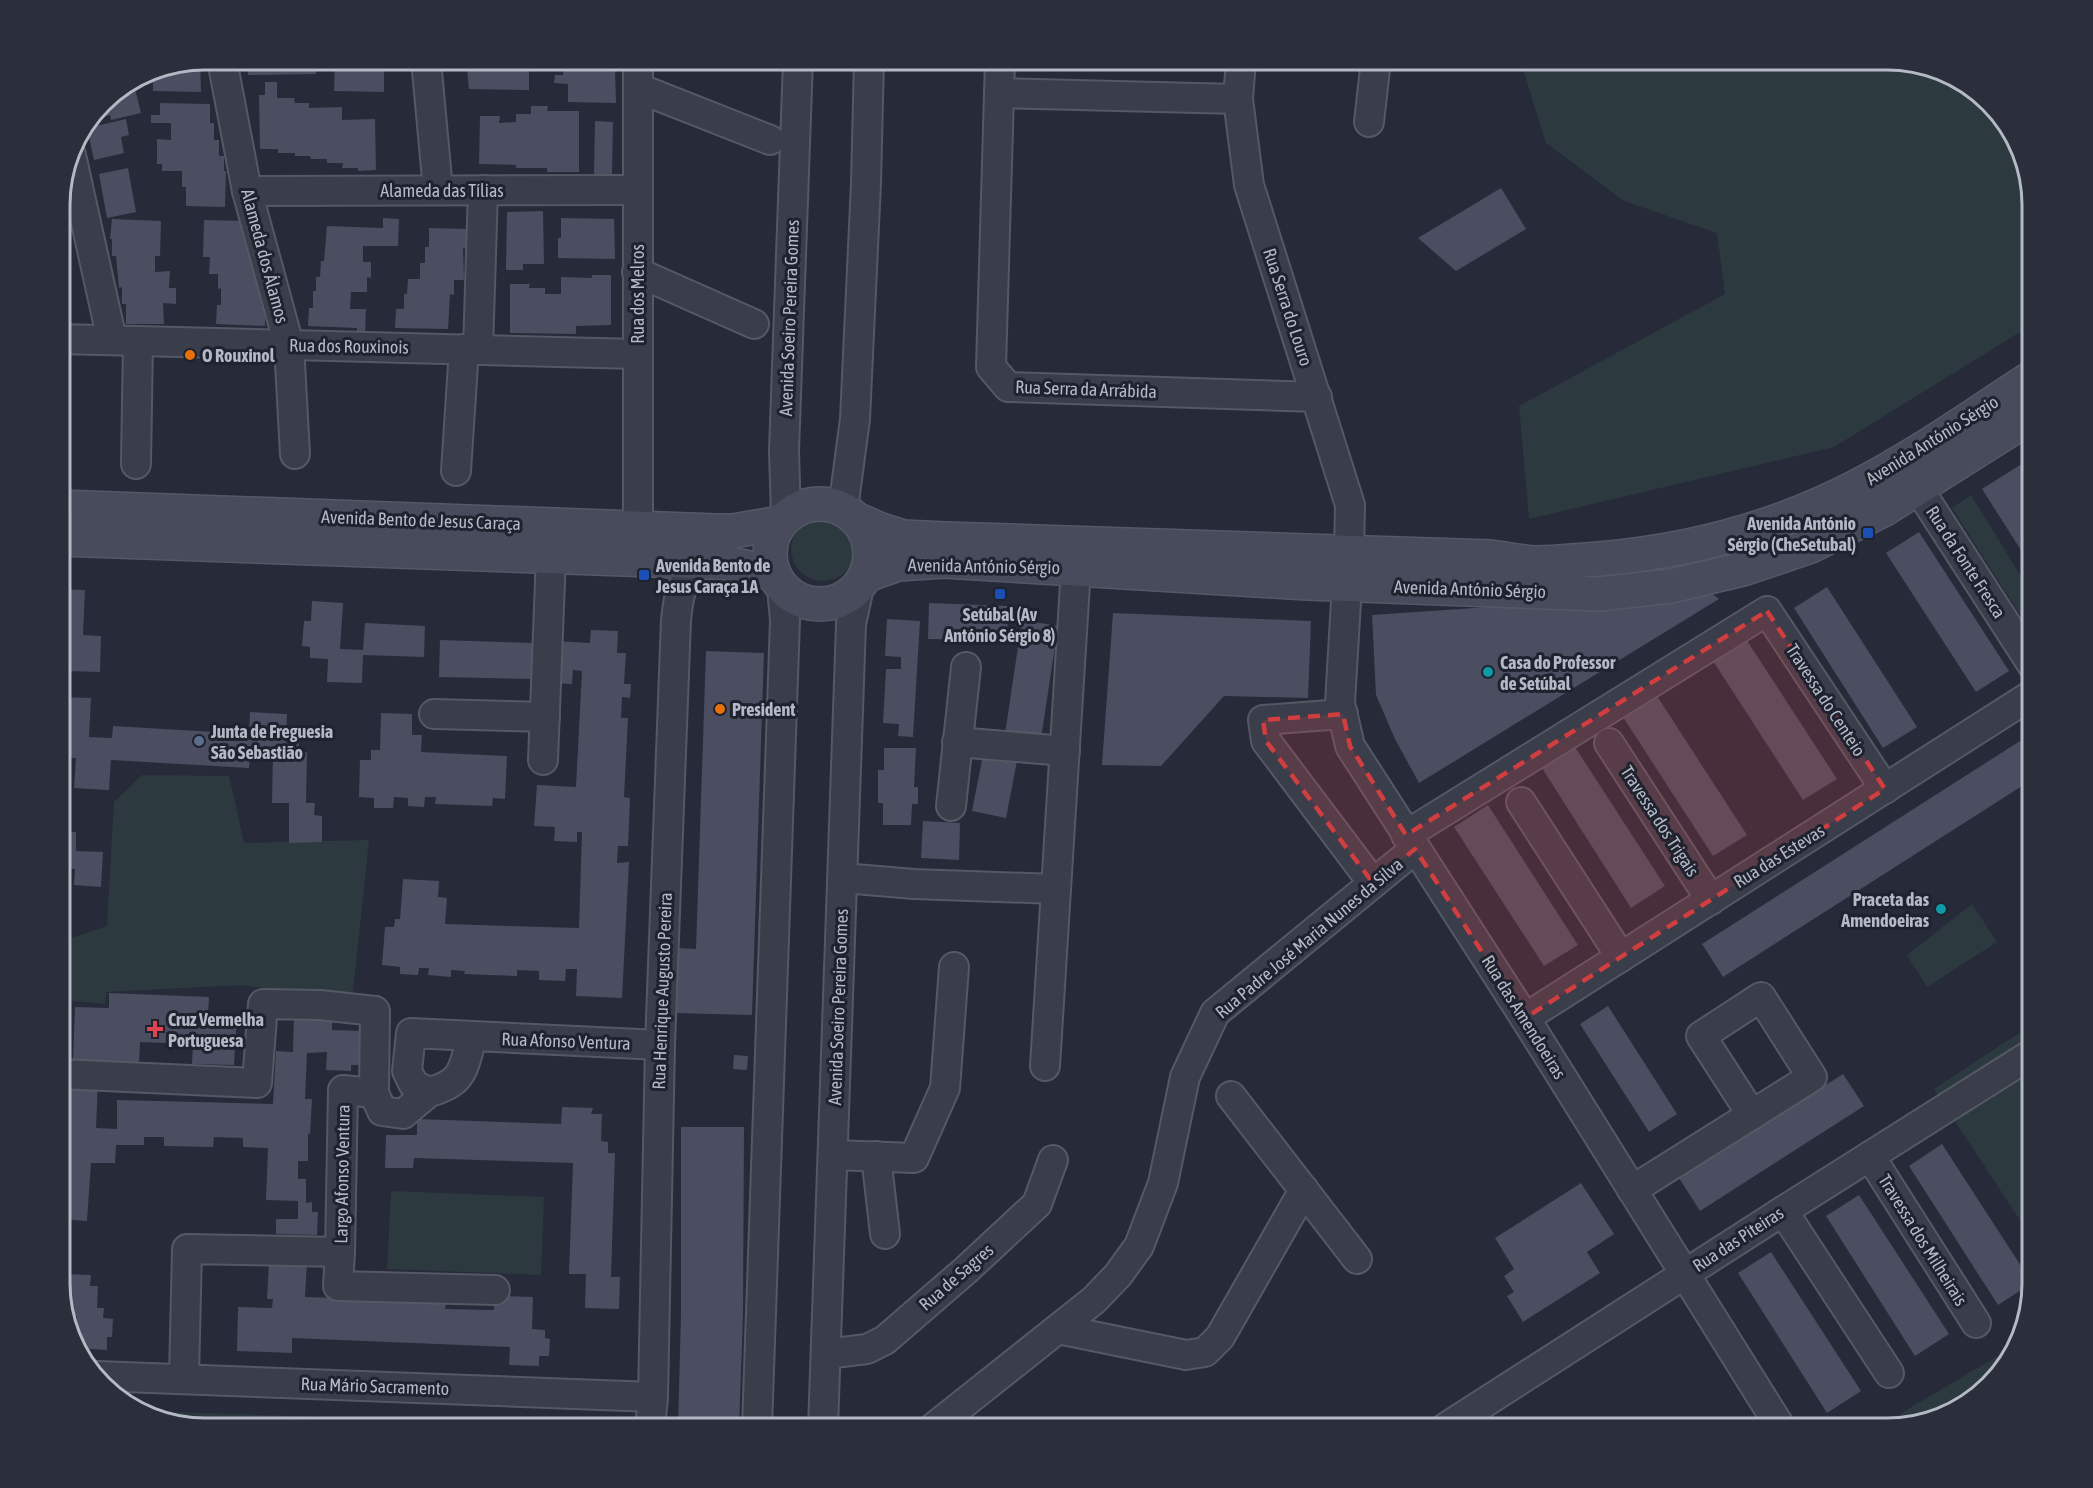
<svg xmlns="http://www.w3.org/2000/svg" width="2093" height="1488" viewBox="0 0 2093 1488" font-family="'Asap Condensed',sans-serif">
<rect width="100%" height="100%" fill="#262a39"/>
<!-- green -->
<g fill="#2c3a3f">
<polygon points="1520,60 1888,60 1934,68 1976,90 2018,141 2033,205 2033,324 1834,447 1529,519 1519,406 1725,294 1717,233 1624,201 1546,143"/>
<polygon points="1971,495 2033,596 2033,635 1952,508"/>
<circle cx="823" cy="549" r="32"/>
<polygon points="142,775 229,776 244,843 369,840 353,992 313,995 242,985 106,992 105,1004 60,1000 60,942 107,926 114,802"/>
<polygon points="1972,904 1997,942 1927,987 1907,955"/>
<polygon points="2033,1024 2033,1240 1934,1089"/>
<polygon points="391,1191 544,1197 541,1275 387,1269"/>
<polygon points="2018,1344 2003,1371 1952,1413 1888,1428 1876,1428"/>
<polygon points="142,1411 351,1418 350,1428 205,1428 158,1420"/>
</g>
<!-- building -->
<g fill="#4a4e60">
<polygon points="248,60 316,60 316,74 248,75"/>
<polygon points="335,60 384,60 384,92 334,91"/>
<polygon points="466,60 521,60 521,70 529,70 529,90 469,89"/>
<polygon points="564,60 612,60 611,70 615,70 616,103 568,102 568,84 554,83 555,75 563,75"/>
<polygon points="200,61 201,92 153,91 153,73 148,72"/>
<polygon points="133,81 141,113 111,120 110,115 91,120 109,96"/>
<polygon points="265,82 277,82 277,98 294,98 295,103 309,103 309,108 342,107 342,120 375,119 376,170 358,171 358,168 342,168 343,163 327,163 327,159 311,159 310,156 295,156 295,153 278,153 278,149 260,149 259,95 265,95"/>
<polygon points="160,103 210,104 210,123 214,123 214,140 219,140 219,156 224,156 224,171 226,171 225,207 186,206 186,187 182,187 182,171 162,171 162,164 157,164 157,139 171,140 171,123 151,123 151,115 160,115"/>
<polygon points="531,106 548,106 547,111 579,111 579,172 547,172 547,168 516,168 516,165 479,164 480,116 500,116 499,123 516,122 516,114 531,114"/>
<polygon points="126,119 129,135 121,137 124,153 94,160 87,128"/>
<polygon points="595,121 613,122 612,175 594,175"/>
<polygon points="128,168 136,212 107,218 99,174"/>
<polygon points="1501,188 1526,229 1456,271 1418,238"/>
<polygon points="543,211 544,264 523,264 523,270 506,270 507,212"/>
<polygon points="383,218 399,219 398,246 363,246 363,262 371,262 371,278 367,277 367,292 351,292 350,309 366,309 365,335 357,335 357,328 308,326 309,308 313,308 313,291 316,291 316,277 320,277 321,261 324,261 327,226 383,228"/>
<polygon points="561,218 614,219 615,259 558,258 558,238 561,238"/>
<polygon points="112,219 161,221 160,256 155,256 155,272 170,271 169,288 176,288 176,304 163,303 164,324 126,324 126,304 122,304 122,287 119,288 116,256 112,256 112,239 110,239"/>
<polygon points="204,220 248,221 249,258 254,258 254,275 258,274 257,290 261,290 261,305 265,306 265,326 216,324 217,305 221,305 221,288 218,289 218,274 209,274 210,257 203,257"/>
<polygon points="429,228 468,229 468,248 463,248 464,280 454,280 454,295 450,294 448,329 395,328 396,309 404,309 404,294 407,294 408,279 420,279 420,263 425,263 425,247 429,247"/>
<polygon points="592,275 611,275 611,325 576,326 576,334 510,333 510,284 530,284 529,288 545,288 545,294 561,294 561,277 592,278"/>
<polygon points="2028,460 2033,468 2033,569 1982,489"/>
<polygon points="1919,532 2009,671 1976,692 1886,553"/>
<polygon points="1827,587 1917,727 1883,748 1794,608"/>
<polygon points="60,589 85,590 83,635 101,636 100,672 69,671 70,635 60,634"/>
<polygon points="1710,592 1719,599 1419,783 1395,739 1376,695 1372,615"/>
<polygon points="312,601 343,603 340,649 363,650 365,623 425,626 424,657 363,655 362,683 327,682 328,659 310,658 310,647 302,646 304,621 311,621"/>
<polygon points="929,603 1008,606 1007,641 928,639"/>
<polygon points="1113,613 1311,621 1308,698 1224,696 1161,766 1102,765"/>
<polygon points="887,619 920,621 913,737 898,736 899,724 883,723 886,669 901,669 901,657 885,656"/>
<polygon points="1022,620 1058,626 1041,739 1005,734"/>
<polygon points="591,630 618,631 617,653 626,653 624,684 631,684 630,698 622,697 621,718 628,718 624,797 630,798 628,846 618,846 617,863 629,862 622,998 576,996 577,969 566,969 565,981 539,980 539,971 517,970 517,976 464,974 465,971 451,970 451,977 428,975 429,968 419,968 418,975 400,974 400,967 382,965 385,927 394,927 395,919 400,919 403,879 439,881 438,897 447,898 445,924 579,928 582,832 577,832 577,842 554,841 555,827 534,826 537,785 576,787 582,671 573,670 572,684 553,683 555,641 590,643"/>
<polygon points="1746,639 1837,779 1803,800 1713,661"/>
<polygon points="440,640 534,643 533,679 439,677"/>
<polygon points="706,651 764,653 752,1015 674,1013 676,948 696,949"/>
<polygon points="1657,696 1747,835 1713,856 1623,717"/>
<polygon points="60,697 91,698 89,737 112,738 113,726 249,734 250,712 287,714 286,743 299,743 299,752 307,752 306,803 315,803 314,815 322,816 322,842 289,843 289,803 272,803 273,754 250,752 249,768 111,760 109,790 74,788 76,758 60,758"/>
<polygon points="381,713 412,714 412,735 422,735 421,752 507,756 505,799 493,798 492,806 435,804 436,797 425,797 424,807 408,806 408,798 394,797 393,808 374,808 374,798 359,797 360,760 371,760 371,750 380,750"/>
<polygon points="2031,734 2033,738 2033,779 1723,977 1702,944"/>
<polygon points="1575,747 1665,886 1631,908 1542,768"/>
<polygon points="884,748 916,748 914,787 918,787 918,804 912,804 911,825 883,825 883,803 878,803 878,770 884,770"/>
<polygon points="984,750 1018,756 1006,818 972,811"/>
<polygon points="1488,805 1578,945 1544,966 1454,827"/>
<polygon points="923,821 960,823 959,860 921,858"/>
<polygon points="60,832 76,832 76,851 103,852 101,887 74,885 75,869 60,869"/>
<polygon points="109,993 209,997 208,1015 237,1016 234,1065 192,1064 193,1044 140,1042 139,1062 73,1060 75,1007 109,1008"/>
<polygon points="1608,1006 1677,1114 1649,1132 1580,1024"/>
<polygon points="294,1014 332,1014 332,1030 364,1031 362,1065 351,1065 351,1071 326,1070 327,1052 307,1053 305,1099 312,1099 310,1135 308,1133 308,1161 298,1161 298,1179 306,1179 306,1203 312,1202 312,1212 318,1212 317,1235 276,1234 276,1219 298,1219 298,1201 266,1200 268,1148 243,1147 243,1138 214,1137 213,1147 164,1146 164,1137 144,1137 144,1145 116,1145 115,1163 91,1163 87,1221 60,1219 60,1196 63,1197 64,1187 60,1187 60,1161 69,1161 70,1127 62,1127 64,1080 98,1081 96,1128 117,1129 117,1100 273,1104 276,1051 293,1052"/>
<polygon points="734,1055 748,1056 747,1070 733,1069"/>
<polygon points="1843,1074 1864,1106 1700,1211 1679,1178"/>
<polygon points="562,1107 593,1108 591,1114 602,1114 601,1141 608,1142 608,1153 615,1153 611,1277 620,1277 619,1309 585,1308 586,1274 569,1274 573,1163 414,1158 413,1168 385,1168 386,1135 417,1135 417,1119 561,1124"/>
<polygon points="681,1127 744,1127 743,1316 739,1428 678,1428 681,1314"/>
<polygon points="1942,1144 2032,1283 1998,1305 1909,1166"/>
<polygon points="1581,1183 1614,1234 1587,1252 1600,1273 1523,1322 1507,1296 1514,1292 1504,1276 1514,1269 1495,1238"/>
<polygon points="1859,1195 1949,1334 1915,1356 1826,1216"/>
<polygon points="1771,1252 1861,1391 1827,1413 1738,1273"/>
<polygon points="269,1261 307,1262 305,1297 446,1302 445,1309 494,1310 495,1296 533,1297 532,1329 545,1330 545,1338 550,1339 549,1356 539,1356 539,1366 509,1365 510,1347 292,1338 292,1353 237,1351 238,1307 272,1308 273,1299 267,1299"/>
<polygon points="64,1274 91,1275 90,1286 98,1286 97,1308 104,1308 103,1318 113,1319 112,1337 107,1337 107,1350 77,1348 75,1342 77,1317 68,1316 60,1292 60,1289 63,1289"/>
</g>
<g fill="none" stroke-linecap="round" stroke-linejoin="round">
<!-- street casing -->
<g stroke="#555865" stroke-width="32">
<g id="street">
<polyline points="222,60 247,191 289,345 295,454"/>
<polyline points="426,60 438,190"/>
<polyline points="1000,60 991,367 1008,387 1317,397"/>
<polyline points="1241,60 1238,99 1249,185 1350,505 1349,552"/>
<polyline points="638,88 770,140"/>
<polyline points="999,93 1238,99"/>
<polyline points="1369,122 1376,60"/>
<polyline points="71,155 112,340"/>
<polyline points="247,191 637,190"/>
<polyline points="637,272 754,324"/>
<polyline points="60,339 637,354"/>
<polyline points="478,350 483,190"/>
<polyline points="136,464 138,341"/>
<polyline points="456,471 464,349"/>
<polyline points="1918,488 2033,666"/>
<polyline points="843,509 855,419 866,183 869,60"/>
<polyline points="786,516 784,451 798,60"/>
<polyline points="638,527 638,60"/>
<polyline points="1347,584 1340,703 1350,746 1525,1018 1781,1428"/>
<polyline points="434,714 545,717"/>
<polyline points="1343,714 1263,720 1266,741 1373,883"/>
<polyline points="957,742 1065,751"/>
<polyline points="1609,743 1711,900"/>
<polyline points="543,760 551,556"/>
<polyline points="1521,802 1621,957"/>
<polyline points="951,806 966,667"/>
<polyline points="1406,835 1767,611 1885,789"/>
<polyline points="843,878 914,884 1056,889"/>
<polyline points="1525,1018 2033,694"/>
<path d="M472 1037C463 1069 464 1083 429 1092L414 1085 407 1071 411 1033 660 1045"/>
<polyline points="1045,1066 1076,568"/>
<polyline points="60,1074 257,1083 263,1004 320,1005 375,1011 374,1093 382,1111 403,1114 429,1092"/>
<polyline points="1231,1096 1357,1259"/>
<polyline points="833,1155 914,1158 945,1088 954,967"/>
<polyline points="876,1156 885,1234"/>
<polyline points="1870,1156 1976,1323"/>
<polyline points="1632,1190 1812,1077 1761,997 1701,1036 1752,1115"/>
<polyline points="1783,1211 1889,1373"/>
<polyline points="340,1252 343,1090 374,1093"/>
<polyline points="1058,1329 1186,1355 1205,1352 1220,1337 1304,1190"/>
<polyline points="826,1354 867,1349 885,1340 966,1270 1037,1204 1053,1160"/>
<polyline points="97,1376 653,1397"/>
<polyline points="184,1378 187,1249 340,1252 338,1286 495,1290"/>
<path d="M650 1428 653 1397 660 1045 676 620C679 590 681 585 700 562"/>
<polyline points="757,1428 784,649 785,620 782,588"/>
<polyline points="823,1428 851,624 859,587"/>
<polyline points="933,1428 1094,1300 1118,1275 1139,1246 1163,1183 1185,1077 1215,1013 1415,849"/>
<polyline points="1445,1428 1783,1211 2033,1053"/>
</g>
</g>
<!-- secondary casing -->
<g stroke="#555865" stroke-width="36">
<g id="secondary">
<circle cx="820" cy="554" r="50"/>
<polyline points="60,507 717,531 733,531 780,523"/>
<path d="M858 520 881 530 903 537 946 539 1491 557C1506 559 1521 562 1536 563 1557 563 1579 560 1599 559 1690 551 1775 529 1856 487 1917 456 1975 414 2033 377"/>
<polyline points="60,539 681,561 728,563 774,574"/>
<polyline points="867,575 898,564 944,561 1307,583 1599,594 1671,586 1743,569 1811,546 1883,510 2033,415"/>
</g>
</g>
<!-- street -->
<use href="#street" stroke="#3a3d4a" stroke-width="28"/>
<!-- secondary -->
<use href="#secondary" stroke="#484b5c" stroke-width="33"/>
</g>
<!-- marked area -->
<path fill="#d13e40" fill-opacity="0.2" stroke="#d13e40" stroke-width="4.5" stroke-dasharray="12 8" stroke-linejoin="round" d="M1767 611 1885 789 1525 1018 1415 849 1373 883 1266 741 1263 720 1343 714 1350 746 1406 835Z"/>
<!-- markers -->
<g fill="#e8710a" stroke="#1f222f" stroke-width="2">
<circle cx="190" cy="355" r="6"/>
<circle cx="720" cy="709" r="6"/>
</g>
<g fill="#1a4fb4" stroke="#1f222f" stroke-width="2">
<rect x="1862" y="527" width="12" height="12" rx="3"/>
<rect x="638" y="569" width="12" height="12" rx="3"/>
<rect x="994" y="588" width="12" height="12" rx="3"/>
</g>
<g fill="#0f9aa8" stroke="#1f222f" stroke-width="2">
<circle cx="1488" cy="672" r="6"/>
<circle cx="1941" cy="909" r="6"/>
</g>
<circle fill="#5c6f8a" stroke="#1f222f" stroke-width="2" cx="199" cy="741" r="6"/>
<path fill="#e0444e" stroke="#1f222f" stroke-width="2" d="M152 1020h6v6h6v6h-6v6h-6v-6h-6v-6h6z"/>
<g text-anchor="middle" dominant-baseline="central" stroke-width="6" stroke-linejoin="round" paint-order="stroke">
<!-- street labels -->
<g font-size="18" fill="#b5b8c5" stroke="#1f222f">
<text x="442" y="190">Alameda das Tílias</text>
<text transform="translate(265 256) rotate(75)">Alameda dos Álamos</text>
<text transform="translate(637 294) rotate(-90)">Rua dos Melros</text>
<text transform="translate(1288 307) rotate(72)">Rua Serra do Louro</text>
<text transform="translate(789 318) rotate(-88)">Avenida Soeiro Pereira Gomes</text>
<text transform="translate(349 346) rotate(1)">Rua dos Rouxinois</text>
<text transform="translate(1086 389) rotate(2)">Rua Serra da Arrábida</text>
<text transform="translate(1932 440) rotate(-32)">Avenida António Sérgio</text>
<text transform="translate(421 520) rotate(2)">Avenida Bento de Jesus Caraça</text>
<text transform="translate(1966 562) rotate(57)">Rua da Fonte Fresca</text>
<text transform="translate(984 566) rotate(1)">Avenida António Sérgio</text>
<text transform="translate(1470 589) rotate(2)">Avenida António Sérgio</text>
<text transform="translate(1826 700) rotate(57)">Travessa do Centeio</text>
<text transform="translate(1660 821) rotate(57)">Travessa dos Trigais</text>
<text transform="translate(1779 856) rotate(-32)">Rua das Estevas</text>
<text transform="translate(1309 938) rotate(-40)">Rua Padre José Maria Nunes da Silva</text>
<text transform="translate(662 991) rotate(-88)">Rua Henrique Augusto Pereira</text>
<text transform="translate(838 1007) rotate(-88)">Avenida Soeiro Pereira Gomes</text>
<text transform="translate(1524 1017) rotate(58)">Rua das Amendoeiras</text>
<text transform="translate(566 1041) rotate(2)">Rua Afonso Ventura</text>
<text transform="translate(342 1174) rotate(-89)">Largo Afonso Ventura</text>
<text transform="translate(1738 1239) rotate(-33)">Rua das Piteiras</text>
<text transform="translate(1923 1240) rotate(58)">Travessa dos Milheirais</text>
<text transform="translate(956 1277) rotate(-41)">Rua de Sagres</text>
<text transform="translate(375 1386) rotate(2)">Rua Mário Sacramento</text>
</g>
<!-- poi labels -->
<g font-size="18" font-weight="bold" fill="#b5b8c5" stroke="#1f222f" text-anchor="start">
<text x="202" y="355">O Rouxinol</text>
<text x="1856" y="523" text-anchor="end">Avenida António<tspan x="1856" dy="21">Sérgio (CheSetubal)</tspan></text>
<text x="656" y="565">Avenida Bento de<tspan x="656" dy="21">Jesus Caraça 1A</tspan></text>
<text x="1000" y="614" text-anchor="middle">Setúbal (Av<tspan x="1000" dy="21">António Sérgio 8)</tspan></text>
<text x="1500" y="662">Casa do Professor<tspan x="1500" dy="21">de Setúbal</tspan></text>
<text x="732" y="709">President</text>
<text x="211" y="731">Junta de Freguesia<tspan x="211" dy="21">São Sebastião</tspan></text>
<text x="1929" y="899" text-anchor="end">Praceta das<tspan x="1929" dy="21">Amendoeiras</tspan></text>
<text x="168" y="1019">Cruz Vermelha<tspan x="168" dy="21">Portuguesa</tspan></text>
</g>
</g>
<!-- crop -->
<path d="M0 0H2093V1488H0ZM205 70H1887A135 135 0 0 1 2022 205V1283A135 135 0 0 1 1887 1418H205A135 135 0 0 1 70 1283V205A135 135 0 0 1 205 70Z" fill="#2b2e3b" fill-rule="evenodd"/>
<path fill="none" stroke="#b5b8c5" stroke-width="3" d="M205 70H1887A135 135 0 0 1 2022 205V1283A135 135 0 0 1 1887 1418H205A135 135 0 0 1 70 1283V205A135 135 0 0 1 205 70Z"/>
</svg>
